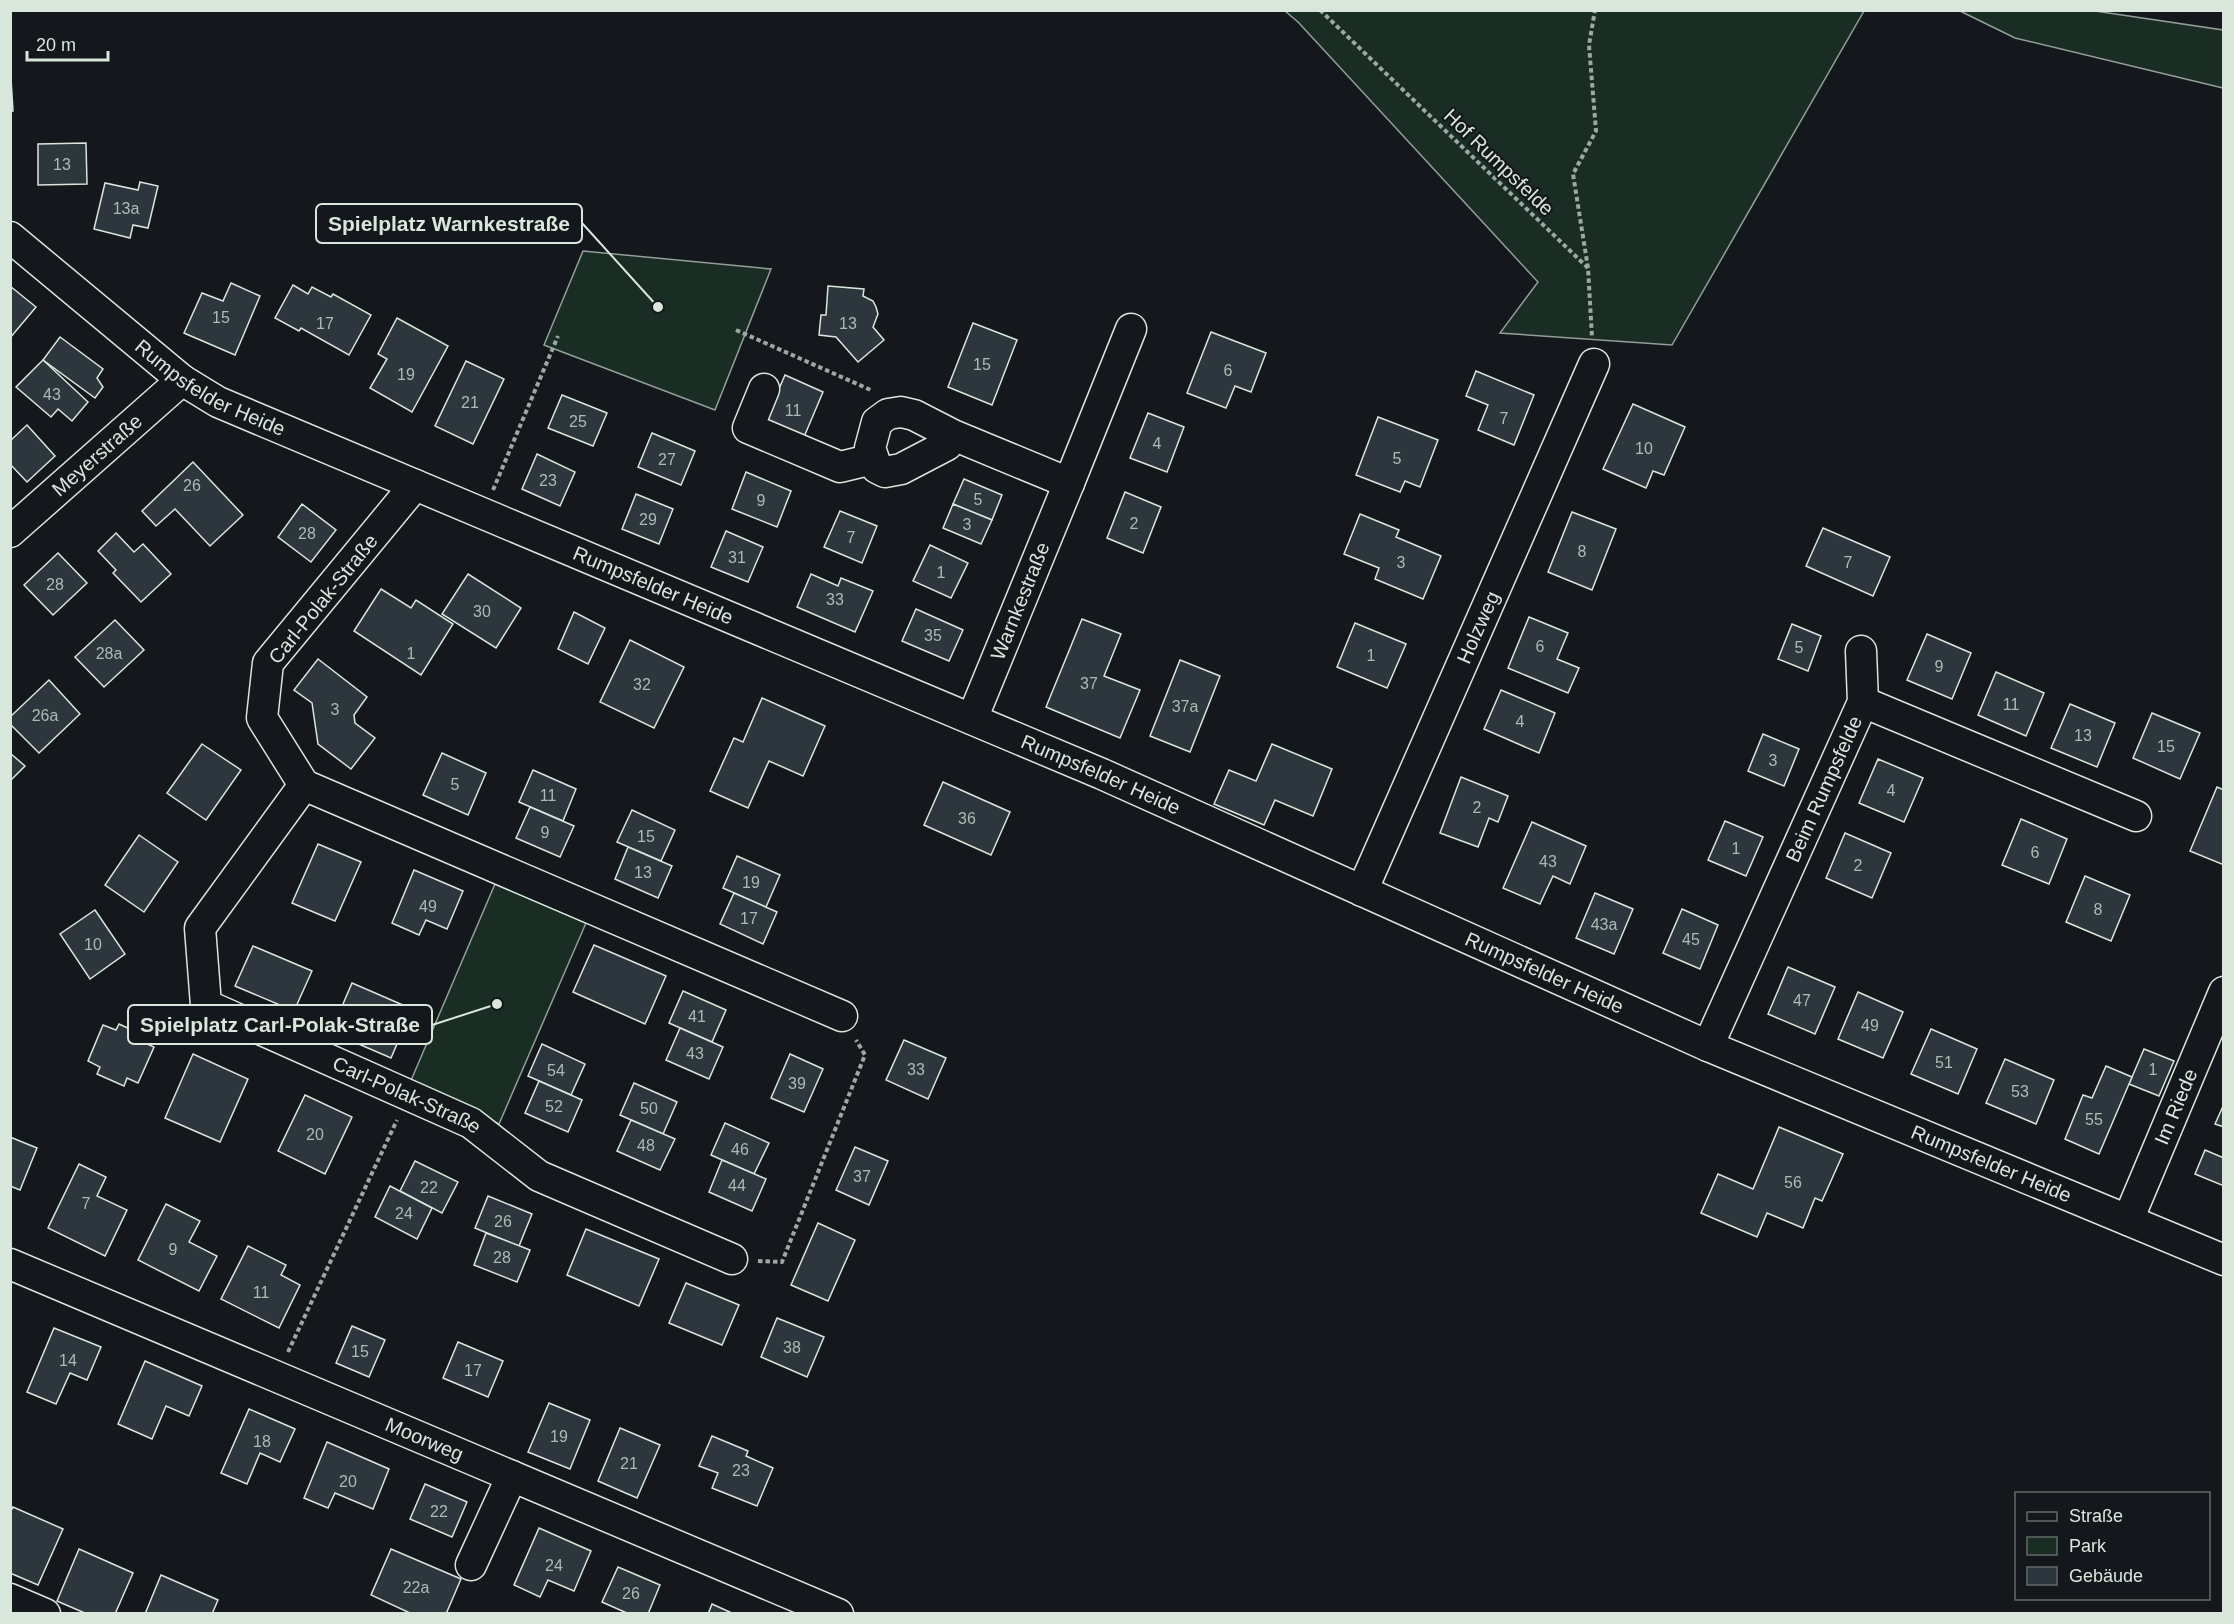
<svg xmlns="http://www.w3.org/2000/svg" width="2234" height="1624" viewBox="0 0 2234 1624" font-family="Helvetica,sans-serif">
<rect width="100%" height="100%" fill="#14181c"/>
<!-- green -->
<g fill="#1a2d24" stroke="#939e99" stroke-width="1.5">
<polygon points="1285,11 1864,11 1672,345 1500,333 1538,282 1298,22"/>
<polygon points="1960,11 2095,11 2223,30 2223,88 2015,38"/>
<polygon points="583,251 771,269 715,410 544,345"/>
<polygon points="495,884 586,923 499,1124 409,1085"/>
</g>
<!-- building -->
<g fill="#2c363c" stroke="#d8e6dc" stroke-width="1.5">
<polygon points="10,62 13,111 10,111"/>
<polygon points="86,143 87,184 38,185 38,144"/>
<polygon points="140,182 158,186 148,228 133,225 130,238 94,229 105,183 138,190"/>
<polygon points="231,283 260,296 235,355 184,333 202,293 223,301"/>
<polygon points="293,285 308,294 312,287 331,297 333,294 371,315 349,355 301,328 299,331 275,318"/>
<polygon points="10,286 36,307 10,338"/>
<polygon points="828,286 864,289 863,296 873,301 876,307 878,314 873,327 884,340 858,362 836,337 819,335 821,315 826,315"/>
<polygon points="397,318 448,346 412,412 370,388 387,359 378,354"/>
<polygon points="973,323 1017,340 992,405 948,387"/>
<polygon points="1211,332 1266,353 1251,392 1235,386 1226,408 1187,393"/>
<polygon points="60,337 103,369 97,378 103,387 95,398 43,360"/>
<polygon points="43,360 88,402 72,421 58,409 51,417 16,387"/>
<polygon points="466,361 504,379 473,444 435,426"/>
<polygon points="1476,371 1534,395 1514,445 1478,430 1488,405 1466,396"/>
<polygon points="785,375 823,392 801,444 762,428"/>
<polygon points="562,395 607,413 593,446 548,428"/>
<polygon points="1633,404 1685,427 1664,475 1653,471 1646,488 1603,469"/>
<polygon points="1148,413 1184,427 1167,472 1130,458"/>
<polygon points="1378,417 1438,440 1420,487 1405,481 1400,492 1356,475"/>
<polygon points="27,425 55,456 27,482 10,464 10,441"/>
<polygon points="652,433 695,451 681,485 638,467"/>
<polygon points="537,454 575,472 560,506 522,489"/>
<polygon points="193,462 243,515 210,546 175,509 156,526 142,511"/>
<polygon points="746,472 791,491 777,527 732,509"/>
<polygon points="964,479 1002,495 992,520 953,504"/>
<polygon points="1125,492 1161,507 1143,553 1107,538"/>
<polygon points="636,494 673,509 659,544 622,529"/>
<polygon points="302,504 336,530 311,562 278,537"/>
<polygon points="953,504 992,520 981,544 943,528"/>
<polygon points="840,511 877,526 862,563 824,547"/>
<polygon points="1572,512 1616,529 1592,590 1548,572"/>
<polygon points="1360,514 1399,530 1396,537 1441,556 1423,599 1375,579 1379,568 1344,554"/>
<polygon points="1823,528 1890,557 1873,596 1806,566"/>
<polygon points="726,531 763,547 748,582 711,567"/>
<polygon points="116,533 134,552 143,544 171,574 141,602 113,573 116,570 98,551"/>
<polygon points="930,545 968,563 951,598 913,581"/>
<polygon points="58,553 87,583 53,615 24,585"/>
<polygon points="468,574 521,608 496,648 442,614"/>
<polygon points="811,574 838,586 841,578 873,591 855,632 797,607"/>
<polygon points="381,589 411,608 416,600 453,624 421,675 354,631"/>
<polygon points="916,609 963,630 949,661 902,641"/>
<polygon points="574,612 605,628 588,664 558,649"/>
<polygon points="1529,617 1568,633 1557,659 1579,668 1568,693 1508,668"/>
<polygon points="1082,619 1121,634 1104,676 1140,690 1120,738 1046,707"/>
<polygon points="115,620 144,650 104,687 75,657"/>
<polygon points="1355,623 1406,644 1387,688 1337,667"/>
<polygon points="1792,624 1821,636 1808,671 1778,659"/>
<polygon points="1927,634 1971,653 1952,699 1907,680"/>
<polygon points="630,640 684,667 654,728 600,702"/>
<polygon points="318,659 367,697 354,715 355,723 375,738 351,769 318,744 312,703 294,690"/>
<polygon points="1180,660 1220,676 1190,752 1150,736"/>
<polygon points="1996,672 2044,693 2026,736 1978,715"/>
<polygon points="49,680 80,714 39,753 10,724 10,717"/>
<polygon points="1501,690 1555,713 1539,753 1484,729"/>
<polygon points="762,698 825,726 803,776 769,761 748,808 710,791 734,738 743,742"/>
<polygon points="2070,704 2115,723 2097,767 2051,748"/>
<polygon points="2152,713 2200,733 2180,779 2133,758"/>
<polygon points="1763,734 1799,749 1784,786 1748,771"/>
<polygon points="202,744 241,770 206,820 167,793"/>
<polygon points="1272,744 1332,769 1313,816 1275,800 1264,825 1214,804 1229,770 1256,781"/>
<polygon points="10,753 25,766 10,781"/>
<polygon points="442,753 486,773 468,815 423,795"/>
<polygon points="1878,759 1923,778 1904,822 1859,803"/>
<polygon points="533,770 576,789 563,821 519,802"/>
<polygon points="1461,777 1508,796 1498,822 1489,818 1478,847 1440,833"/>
<polygon points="943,782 1010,812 991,855 924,825"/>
<polygon points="2217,787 2224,790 2224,865 2190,851"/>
<polygon points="530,807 574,826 560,857 516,838"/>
<polygon points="632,810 675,830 661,861 617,842"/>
<polygon points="2021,819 2067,839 2049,884 2002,865"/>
<polygon points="1725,821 1763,837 1746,876 1708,860"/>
<polygon points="1532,822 1586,846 1570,884 1553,876 1540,904 1503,888"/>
<polygon points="1845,833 1891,853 1872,898 1826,878"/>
<polygon points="139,835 178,862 144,912 105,885"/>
<polygon points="318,844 361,862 335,921 292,903"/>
<polygon points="628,847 672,866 658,898 615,879"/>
<polygon points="737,856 780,875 766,907 723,888"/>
<polygon points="414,870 463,891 447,929 426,920 419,935 392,923"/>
<polygon points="2085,876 2130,895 2111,941 2066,922"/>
<polygon points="734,893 777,912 763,944 720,924"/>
<polygon points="1595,893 1633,909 1614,954 1576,938"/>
<polygon points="1682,909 1718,925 1700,969 1663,953"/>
<polygon points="95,910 125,954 90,979 60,934"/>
<polygon points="594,945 666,976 645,1024 573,992"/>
<polygon points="253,946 312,971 294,1011 235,986"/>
<polygon points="1788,967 1835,987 1815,1034 1768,1014"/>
<polygon points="352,983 412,1009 391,1058 331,1032"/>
<polygon points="683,991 726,1010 712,1042 669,1023"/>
<polygon points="1858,992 1903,1012 1883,1058 1838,1039"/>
<polygon points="119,1024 145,1036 143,1042 154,1047 138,1083 127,1078 124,1086 97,1074 100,1067 88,1061 103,1025 116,1030"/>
<polygon points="680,1028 723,1047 709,1079 666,1060"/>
<polygon points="1931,1029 1977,1049 1958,1094 1911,1074"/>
<polygon points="904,1040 946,1058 928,1099 886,1080"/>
<polygon points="542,1044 585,1064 571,1095 528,1076"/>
<polygon points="2144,1049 2174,1061 2159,1096 2129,1084"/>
<polygon points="193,1054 248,1079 220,1142 165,1118"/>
<polygon points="790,1054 823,1069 804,1112 771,1098"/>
<polygon points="2005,1059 2054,1080 2036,1124 1986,1103"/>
<polygon points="2106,1066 2132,1077 2099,1154 2065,1139 2083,1095 2092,1098"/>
<polygon points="539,1081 582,1100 568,1132 525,1113"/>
<polygon points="634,1083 677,1102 663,1134 620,1115"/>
<polygon points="305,1095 352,1117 325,1174 278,1151"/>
<polygon points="2224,1104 2224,1127 2215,1124"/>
<polygon points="631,1120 675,1139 660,1170 617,1151"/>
<polygon points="725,1123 769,1143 754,1174 711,1155"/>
<polygon points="1779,1127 1843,1154 1822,1201 1815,1198 1803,1228 1767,1213 1757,1237 1701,1213 1718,1174 1753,1189"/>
<polygon points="10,1137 37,1148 20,1190 10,1186"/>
<polygon points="855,1147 888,1161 869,1205 836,1190"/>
<polygon points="2205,1150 2224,1158 2224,1186 2195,1174"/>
<polygon points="722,1160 766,1179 752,1211 709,1192"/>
<polygon points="415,1161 458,1182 442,1213 400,1191"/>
<polygon points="79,1164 106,1177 97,1196 127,1210 105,1256 48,1228"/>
<polygon points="390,1186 432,1208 417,1239 375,1217"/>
<polygon points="488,1196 532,1214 519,1246 475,1228"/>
<polygon points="166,1204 200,1221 189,1242 217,1256 199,1291 138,1260"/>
<polygon points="818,1223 855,1240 828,1301 791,1285"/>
<polygon points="586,1229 659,1259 639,1306 567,1275"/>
<polygon points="486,1233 530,1250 517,1282 474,1265"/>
<polygon points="248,1246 286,1265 281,1275 300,1285 279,1328 221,1299"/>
<polygon points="686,1283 739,1305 722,1345 669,1323"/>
<polygon points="777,1318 824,1337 807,1377 761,1357"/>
<polygon points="352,1326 385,1340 369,1377 336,1363"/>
<polygon points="54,1328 101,1347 87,1380 70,1373 56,1404 27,1392"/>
<polygon points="458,1342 503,1361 488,1397 443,1378"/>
<polygon points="145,1361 202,1386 189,1416 166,1406 152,1439 118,1424"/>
<polygon points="549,1403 590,1420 570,1469 528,1452"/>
<polygon points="249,1409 295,1429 280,1462 260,1453 247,1484 221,1473"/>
<polygon points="620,1428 660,1445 637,1498 598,1481"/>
<polygon points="712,1436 748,1451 746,1456 773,1468 757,1506 712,1488 718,1473 699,1466"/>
<polygon points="327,1442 389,1469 373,1509 335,1493 328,1508 304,1498"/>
<polygon points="425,1484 467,1502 452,1537 410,1519"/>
<polygon points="13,1507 63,1529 38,1585 10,1573 10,1513"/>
<polygon points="539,1528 591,1551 574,1591 548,1580 540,1597 514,1585"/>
<polygon points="79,1549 133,1573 115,1614 87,1614 57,1601"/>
<polygon points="391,1549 461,1579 446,1614 412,1614 371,1595"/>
<polygon points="618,1567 660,1585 648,1614 629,1614 602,1602"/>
<polygon points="161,1575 218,1600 212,1614 145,1614"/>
<polygon points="712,1604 734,1614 708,1614"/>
</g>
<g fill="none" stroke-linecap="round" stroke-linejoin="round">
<!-- minor casing -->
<g stroke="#d8e6dc" stroke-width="33">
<g id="minor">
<path id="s1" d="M10 237 182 380 218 402 1102 774 1708 1046 2224 1260"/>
<polyline points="764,389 748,428 840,467 873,459"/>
<polyline points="953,435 947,445 901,469 885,472 877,468 870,448 877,422 888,414 901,412 914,415 953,435 1069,483 972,719"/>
<polyline points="1069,483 1131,329"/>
<polyline points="415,485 268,663 262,718 304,785 842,1016"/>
<path id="s2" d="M10 532 182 380"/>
<polyline points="1863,702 2136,816"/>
<path id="s3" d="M304 785 200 928 206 1005 471 1123 539 1176 732 1259"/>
<path id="s4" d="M1362 891 1594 364"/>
<path id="s5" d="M1708 1046 1863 702 1861 651"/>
<path id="s6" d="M2128 1220 2224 992"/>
<path id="s7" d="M10 1264 838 1614"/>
<polyline points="471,1565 512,1476"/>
<polyline points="10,1599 45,1614"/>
</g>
</g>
<!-- path -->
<g stroke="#9da8a2" stroke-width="4" stroke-dasharray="4.5 3" stroke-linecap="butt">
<polyline points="1320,10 1588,268 1592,337"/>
<polyline points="1588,268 1573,174 1596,131 1589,45 1595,10"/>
<polyline points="736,330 873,391"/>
<polyline points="493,490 558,336"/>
<polyline points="758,1261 782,1262 865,1055 856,1040"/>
<polyline points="288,1352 397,1120"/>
</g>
<!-- minor -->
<use href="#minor" stroke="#14181c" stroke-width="30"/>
</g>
<g text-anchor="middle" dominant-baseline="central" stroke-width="4.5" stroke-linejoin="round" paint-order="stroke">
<!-- number labels -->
<g font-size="16" fill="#adbab4">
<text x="62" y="164">13</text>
<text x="126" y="208">13a</text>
<text x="221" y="317">15</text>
<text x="325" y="323">17</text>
<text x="848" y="323">13</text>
<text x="982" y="364">15</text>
<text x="1228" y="370">6</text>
<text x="406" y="374">19</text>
<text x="52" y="394">43</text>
<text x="470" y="402">21</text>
<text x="793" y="410">11</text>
<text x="1504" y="418">7</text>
<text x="578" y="421">25</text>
<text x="1157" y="443">4</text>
<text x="1644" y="448">10</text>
<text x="1397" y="458">5</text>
<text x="667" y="459">27</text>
<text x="548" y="480">23</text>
<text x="192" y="485">26</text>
<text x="978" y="499">5</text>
<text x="761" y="500">9</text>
<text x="648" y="519">29</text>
<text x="1134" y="523">2</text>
<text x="967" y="524">3</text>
<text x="307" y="533">28</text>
<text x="851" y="537">7</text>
<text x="1582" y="551">8</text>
<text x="737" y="557">31</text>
<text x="1401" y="562">3</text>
<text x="1848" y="562">7</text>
<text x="941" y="572">1</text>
<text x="55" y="584">28</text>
<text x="835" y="599">33</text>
<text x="482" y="611">30</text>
<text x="933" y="635">35</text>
<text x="1540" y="646">6</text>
<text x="1799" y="647">5</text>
<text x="109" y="653">28a</text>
<text x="411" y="653">1</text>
<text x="1371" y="655">1</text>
<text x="1939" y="666">9</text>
<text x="1089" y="683">37</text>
<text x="642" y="684">32</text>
<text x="2011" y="704">11</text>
<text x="1185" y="706">37a</text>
<text x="335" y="709">3</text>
<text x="45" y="715">26a</text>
<text x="1520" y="721">4</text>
<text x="2083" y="735">13</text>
<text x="2166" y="746">15</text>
<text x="1773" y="760">3</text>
<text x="455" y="784">5</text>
<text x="1891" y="790">4</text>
<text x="548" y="795">11</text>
<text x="1477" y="807">2</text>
<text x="967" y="818">36</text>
<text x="545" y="832">9</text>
<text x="646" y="836">15</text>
<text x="1736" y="848">1</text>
<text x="2035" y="852">6</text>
<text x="1548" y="861">43</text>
<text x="1858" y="865">2</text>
<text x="643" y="872">13</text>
<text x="751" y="882">19</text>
<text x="428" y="906">49</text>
<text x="2098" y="909">8</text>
<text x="749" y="918">17</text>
<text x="1604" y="924">43a</text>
<text x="1691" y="939">45</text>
<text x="93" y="944">10</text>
<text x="1802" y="1000">47</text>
<text x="697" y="1016">41</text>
<text x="1870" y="1025">49</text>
<text x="695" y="1053">43</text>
<text x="1944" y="1062">51</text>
<text x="916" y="1069">33</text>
<text x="2153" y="1069">1</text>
<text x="556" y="1070">54</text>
<text x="797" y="1083">39</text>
<text x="2020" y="1091">53</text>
<text x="554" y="1106">52</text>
<text x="649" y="1108">50</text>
<text x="2094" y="1119">55</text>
<text x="315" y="1134">20</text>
<text x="646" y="1145">48</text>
<text x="740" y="1149">46</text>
<text x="862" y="1176">37</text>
<text x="1793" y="1182">56</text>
<text x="737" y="1185">44</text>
<text x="429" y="1187">22</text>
<text x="86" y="1203">7</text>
<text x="404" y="1213">24</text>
<text x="503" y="1221">26</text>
<text x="173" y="1249">9</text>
<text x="502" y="1257">28</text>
<text x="261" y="1292">11</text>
<text x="792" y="1347">38</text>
<text x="360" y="1351">15</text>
<text x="68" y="1360">14</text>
<text x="473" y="1370">17</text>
<text x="559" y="1436">19</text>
<text x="262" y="1441">18</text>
<text x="629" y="1463">21</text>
<text x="741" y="1470">23</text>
<text x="348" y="1481">20</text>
<text x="439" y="1511">22</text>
<text x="554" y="1565">24</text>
<text x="416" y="1587">22a</text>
<text x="631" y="1593">26</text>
</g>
<!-- street labels -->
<g font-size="20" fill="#d8e6dc" stroke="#14181c">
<text transform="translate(1499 162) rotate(44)">Hof Rumpsfelde</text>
<text stroke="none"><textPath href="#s1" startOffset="252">Rumpsfelder Heide</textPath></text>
<text stroke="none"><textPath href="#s2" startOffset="116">Meyerstraße</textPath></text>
<text stroke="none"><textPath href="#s1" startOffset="738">Rumpsfelder Heide</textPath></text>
<text transform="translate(323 599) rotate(-51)">Carl-Polak-Straße</text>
<text transform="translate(1020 601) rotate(-68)">Warnkestraße</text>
<text stroke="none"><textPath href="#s4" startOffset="288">Holzweg</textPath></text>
<text stroke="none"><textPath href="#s1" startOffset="1224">Rumpsfelder Heide</textPath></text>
<text stroke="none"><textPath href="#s5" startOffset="282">Beim Rumpsfelde</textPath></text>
<text stroke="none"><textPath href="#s1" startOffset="1710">Rumpsfelder Heide</textPath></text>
<text stroke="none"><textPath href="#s3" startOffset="474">Carl-Polak-Straße</textPath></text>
<text stroke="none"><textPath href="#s6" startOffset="123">Im Riede</textPath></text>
<text stroke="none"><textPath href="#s1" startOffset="2196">Rumpsfelder Heide</textPath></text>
<text stroke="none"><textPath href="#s7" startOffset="450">Moorweg</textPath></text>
</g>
</g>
<!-- callouts -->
<path fill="none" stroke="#d8e6dc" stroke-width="2" d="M658 307L582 223M497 1004L432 1025"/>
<g fill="#d8e6dc" stroke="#14181c" stroke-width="2">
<circle cx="658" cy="307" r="6"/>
<circle cx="497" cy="1004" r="6"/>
</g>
<g fill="#14181c" stroke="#d8e6dc" stroke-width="2">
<rect x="316" y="204" width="266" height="39" rx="6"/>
<rect x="128" y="1005" width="304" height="39" rx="6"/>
</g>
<g font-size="21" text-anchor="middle" font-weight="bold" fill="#d8e6dc">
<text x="449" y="231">Spielplatz Warnkestraße</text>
<text x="280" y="1032">Spielplatz Carl-Polak-Straße</text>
</g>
<!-- border -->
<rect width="2234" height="1624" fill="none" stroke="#d8e6dc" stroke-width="24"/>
<!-- legend -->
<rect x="2015" y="1492" width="195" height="108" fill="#14181c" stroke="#626a69" stroke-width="1.5"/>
<rect x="2027" y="1512" width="30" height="9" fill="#14181c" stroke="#626a69" stroke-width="1.5"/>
<text x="2069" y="1522" font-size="18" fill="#d8e6dc">Straße</text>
<rect x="2027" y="1537" width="30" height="18" fill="#1a2d24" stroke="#626a69" stroke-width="1.5"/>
<text x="2069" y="1552" font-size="18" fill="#d8e6dc">Park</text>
<rect x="2027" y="1567" width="30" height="18" fill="#2c363c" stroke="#626a69" stroke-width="1.5"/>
<text x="2069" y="1582" font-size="18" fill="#d8e6dc">Gebäude</text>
<!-- scale -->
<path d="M27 51v9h81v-9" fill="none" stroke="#d8e6dc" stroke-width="3"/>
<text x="36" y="51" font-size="18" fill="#d8e6dc" stroke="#14181c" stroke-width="4.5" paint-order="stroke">20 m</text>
</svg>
